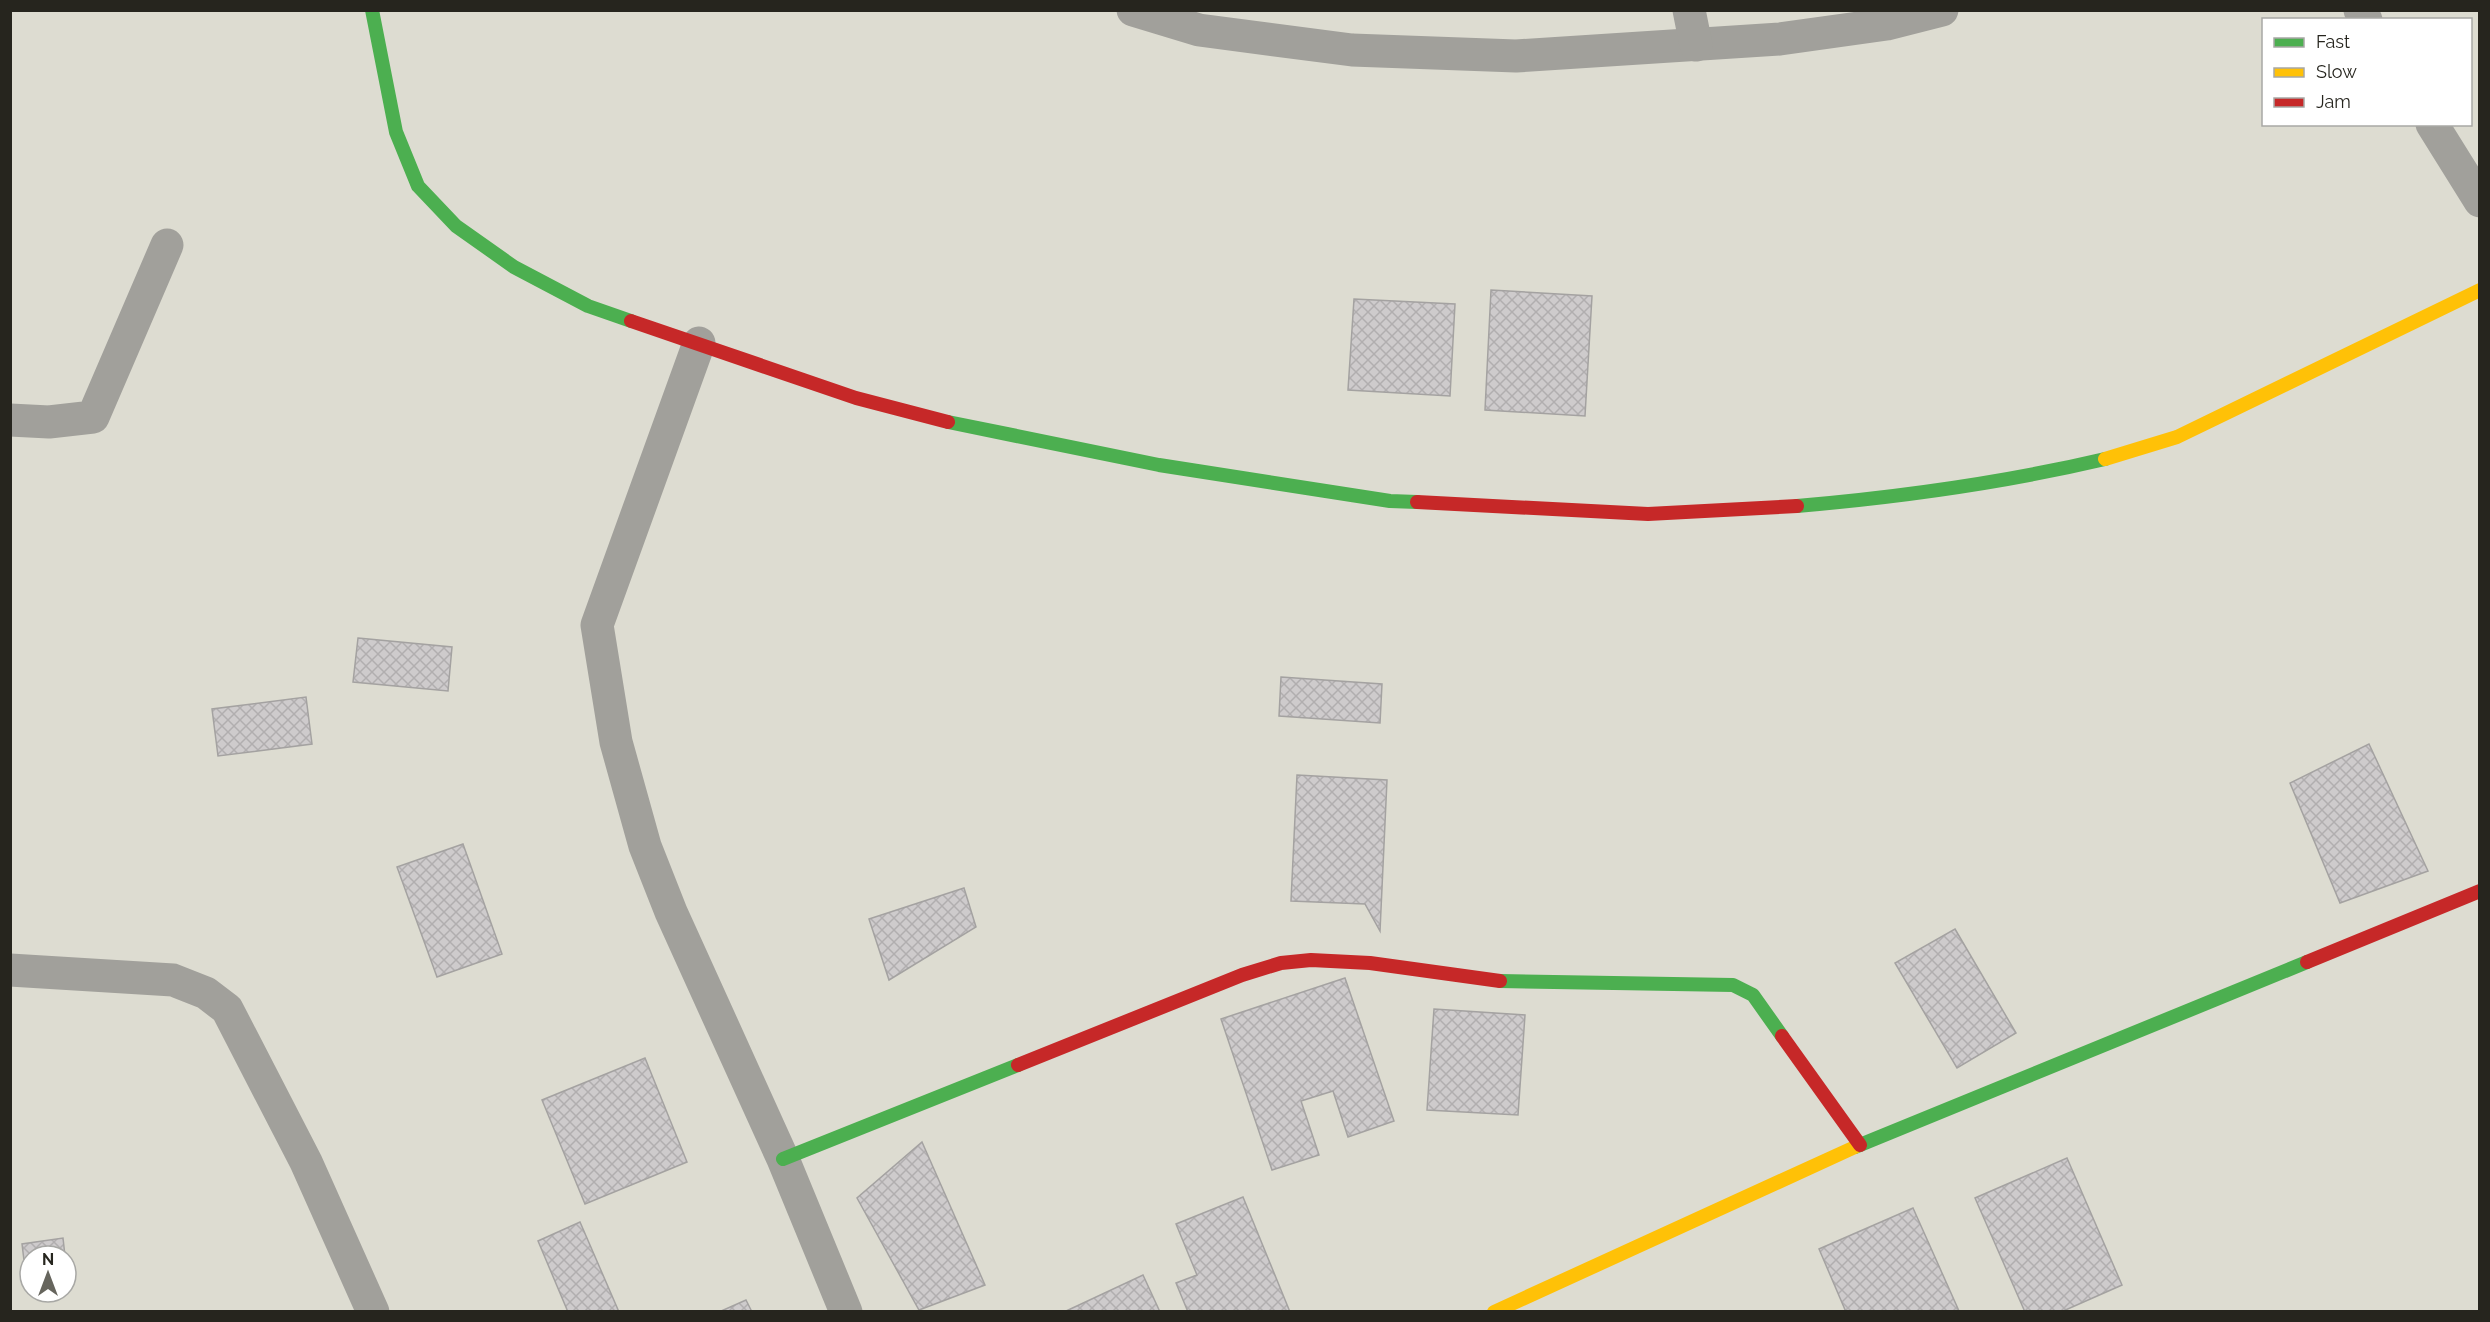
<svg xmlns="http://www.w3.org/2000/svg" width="2490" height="1322" viewBox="0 0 2490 1322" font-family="Raleway,sans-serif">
<defs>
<pattern id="building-cross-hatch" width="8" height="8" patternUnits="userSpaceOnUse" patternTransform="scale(1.5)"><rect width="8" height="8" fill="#cecbcc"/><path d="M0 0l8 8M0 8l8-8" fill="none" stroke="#b1aeaf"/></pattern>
</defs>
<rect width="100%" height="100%" fill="#dddcd1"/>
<!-- building -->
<g fill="url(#building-cross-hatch)" stroke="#a4a2a1" stroke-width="1.5">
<polygon points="1491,290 1592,296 1585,416 1485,410"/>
<polygon points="1354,299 1455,304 1450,396 1348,390"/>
<polygon points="358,638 452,647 448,691 353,682"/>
<polygon points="1281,677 1382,684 1380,723 1279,716"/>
<polygon points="306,697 312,744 218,756 212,709"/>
<polygon points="2369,744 2428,871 2340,903 2290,783"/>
<polygon points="1297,775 1387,780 1380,931 1365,904 1291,901"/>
<polygon points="463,844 502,954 437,977 397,867"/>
<polygon points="964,888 976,927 889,980 869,919"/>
<polygon points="1955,929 2016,1033 1957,1068 1895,963"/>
<polygon points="1345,978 1394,1121 1348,1137 1333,1091 1301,1101 1319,1155 1272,1170 1221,1019"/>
<polygon points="1434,1009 1525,1015 1518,1115 1427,1110"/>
<polygon points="645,1058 687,1162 585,1204 542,1100"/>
<polygon points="922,1142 985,1285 919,1310 857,1198"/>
<polygon points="2067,1158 2122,1285 2061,1312 2025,1312 1975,1198"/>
<polygon points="1243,1197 1290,1312 1188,1312 1176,1283 1197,1275 1176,1224"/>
<polygon points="1913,1208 1959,1311 1846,1312 1819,1249"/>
<polygon points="580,1222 619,1312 568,1312 538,1241"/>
<polygon points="63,1238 65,1256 30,1256 30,1292 32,1292 28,1293 22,1244"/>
<polygon points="66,1262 70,1287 66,1287"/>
<polygon points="1143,1275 1160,1312 1064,1312"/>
<polygon points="746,1300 752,1312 719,1312"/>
</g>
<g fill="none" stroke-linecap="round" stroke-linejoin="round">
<!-- street -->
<g stroke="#a1a09b" stroke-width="33">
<polyline points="1133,10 1199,30 1352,50 1516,56 1780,39 1887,24 1942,10"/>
<polyline points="1689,10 1696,45"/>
<polyline points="2360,10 2366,20"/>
<polyline points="2432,124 2480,201"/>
<polyline points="699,343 597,625 616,742 645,846 671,912 783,1159 846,1312"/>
<polyline points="10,420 49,422 93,417 167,245"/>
<polyline points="10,970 173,980 206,993 227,1009 306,1162 373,1312"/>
</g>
<!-- fast -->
<g stroke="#4caf50" stroke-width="14">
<polyline points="372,10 396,132 418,186 456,226 514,267 588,306 631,321"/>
<polyline points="948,422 1159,465 1390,501 1417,502"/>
<path d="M1797 506C1901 497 2003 483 2105 459"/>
<polyline points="1500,981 1733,985 1753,995 1782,1036"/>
<polyline points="1855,1147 2307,962"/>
<polyline points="783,1159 1018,1065"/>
</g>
<!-- slow -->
<g stroke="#ffc107" stroke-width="14">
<polyline points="2105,459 2177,437 2480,290"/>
<polyline points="1494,1312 1855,1147"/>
</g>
<!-- jam -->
<g stroke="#c62828" stroke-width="14">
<polyline points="631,321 856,398 948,422"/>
<polyline points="1417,502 1648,514 1797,506"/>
<polyline points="2307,962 2480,891"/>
<polyline points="1782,1036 1860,1145"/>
<polyline points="1018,1065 1242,975 1281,963 1311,960 1370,963 1500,981"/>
</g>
</g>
<!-- border -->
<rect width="2490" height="1322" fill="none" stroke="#26251e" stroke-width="24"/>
<!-- legend -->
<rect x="2262" y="18" width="210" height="108" fill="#ffffff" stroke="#a8a8a5" stroke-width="1.5"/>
<rect x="2274" y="38" width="30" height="9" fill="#4caf50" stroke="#a8a8a5" stroke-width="1.5"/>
<text x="2316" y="48" font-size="18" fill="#26251e">Fast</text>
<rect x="2274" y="68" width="30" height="9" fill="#ffc107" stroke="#a8a8a5" stroke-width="1.5"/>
<text x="2316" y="78" font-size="18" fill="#26251e">Slow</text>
<rect x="2274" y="98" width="30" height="9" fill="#c62828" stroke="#a8a8a5" stroke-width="1.5"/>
<text x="2316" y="108" font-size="18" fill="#26251e">Jam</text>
<!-- north arrow -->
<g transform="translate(48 1274)"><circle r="28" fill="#ffffff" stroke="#a8a8a5" stroke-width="1.5"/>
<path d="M0-4.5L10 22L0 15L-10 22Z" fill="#66655d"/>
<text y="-9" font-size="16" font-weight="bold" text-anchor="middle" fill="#26251e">N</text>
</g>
</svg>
